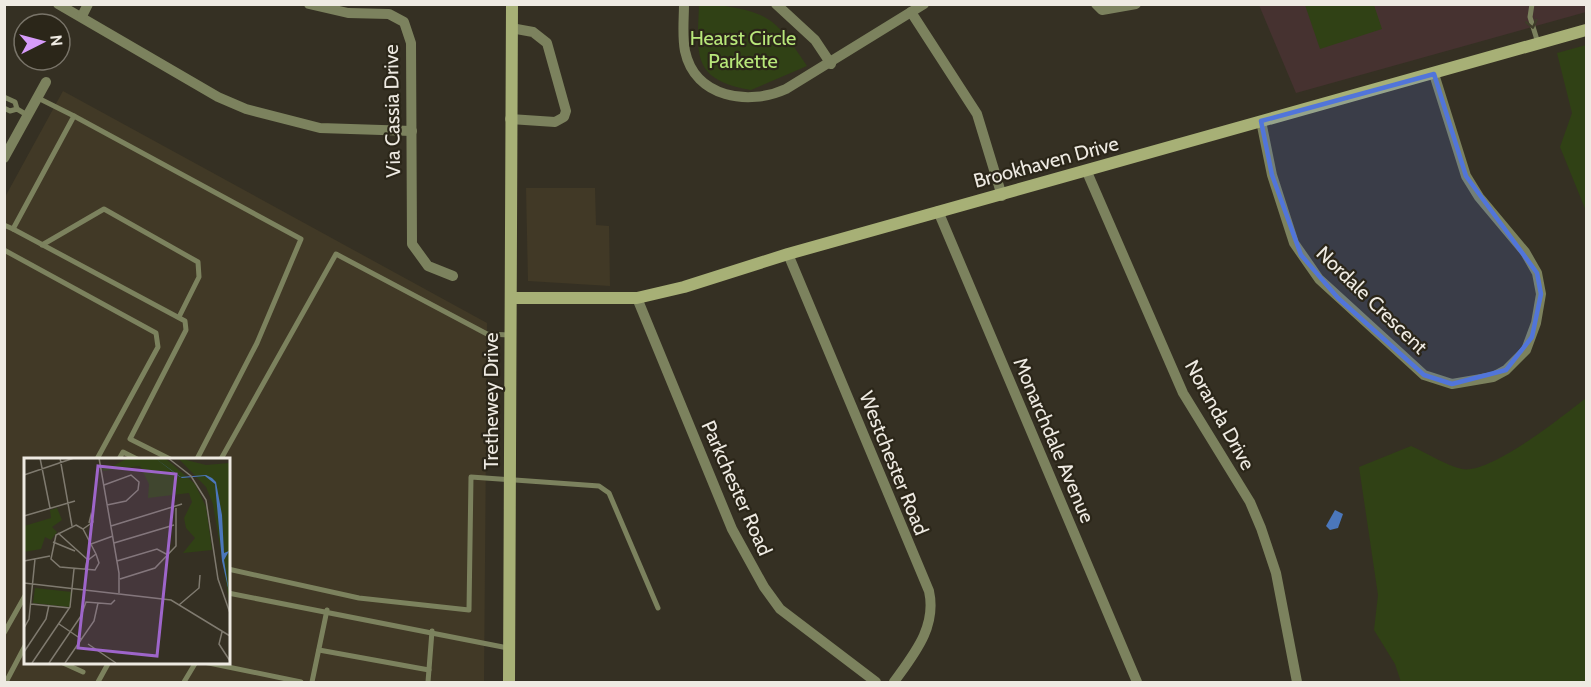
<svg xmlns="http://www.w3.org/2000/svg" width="1591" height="687" viewBox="0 0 1591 687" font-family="Cabin,sans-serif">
<rect width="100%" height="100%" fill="#353023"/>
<!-- built -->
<g fill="#413926" fill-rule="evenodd">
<path d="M63 91 487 323 484 682H5V197ZM26 459H228V662H26Z"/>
<polygon points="526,188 595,188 596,225 609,226 610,286 528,281"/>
</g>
<!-- education -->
<polygon fill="#463230" points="1586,4 1586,12 1296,93 1259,5"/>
<!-- green -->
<g fill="#304115">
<path d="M717 5C771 12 777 21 807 66L751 90C692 80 697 56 699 5Z"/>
<polygon points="1305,5 1374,5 1382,29 1320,49"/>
<polygon points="1586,45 1586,211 1560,147 1572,113 1557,53"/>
<path d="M1586 398V682H1401L1395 664 1374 630 1378 595 1359 467 1411 446C1427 453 1445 465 1462 469 1490 475 1564 415 1586 398Z"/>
</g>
<!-- water -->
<polygon fill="#4b77bb" points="1335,510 1343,514 1338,528 1330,530 1326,526"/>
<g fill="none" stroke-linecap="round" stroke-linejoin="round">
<!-- lane -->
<g stroke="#7c825e" stroke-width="5">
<polyline points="1532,4 1530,17 1538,43"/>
<polyline points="4,97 15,102 17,109"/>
<polyline points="4,108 10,111 17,109 27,115"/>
<polyline points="74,116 301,239 257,343 197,459"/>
<polyline points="4,225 13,229 74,116 38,98"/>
<polyline points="13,229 185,321 186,330 130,439 170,459"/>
<polyline points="42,245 104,209 198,262 199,277 179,317"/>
<polyline points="4,250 156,333 158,347 97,459"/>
<polyline points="119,459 123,452 137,459"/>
<polyline points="221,459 336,254 487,334 511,335"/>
<polyline points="228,569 359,598 469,610 471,477 599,486 609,493 658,608"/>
<polyline points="228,593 508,648"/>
<polyline points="4,633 26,594"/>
<polyline points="319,650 429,670"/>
<polyline points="61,662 83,672"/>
<polyline points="204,662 301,682"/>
<polyline points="6,682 26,644"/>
<polyline points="98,682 109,662"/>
<polyline points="184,682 196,662"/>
<polyline points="312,682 327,610"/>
<polyline points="428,682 432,631"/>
</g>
<!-- street -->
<g stroke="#7c825e" stroke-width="10">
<polyline points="58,4 218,97 246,109 320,128 412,131"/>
<polyline points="309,4 348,13 389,14 404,22 411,43 412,244 428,266 453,276"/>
<path d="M684 4C684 19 682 36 685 51 695 98 749 106 786 89L924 4"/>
<polyline points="776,4 815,40 831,64"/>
<polyline points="1096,4 1102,10 1136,4"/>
<polyline points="911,12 977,114 1002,196"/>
<polyline points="82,16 88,4"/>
<polyline points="510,119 555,122 564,117 566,111 547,43 533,32 511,28"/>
<polyline points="1261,121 1272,175 1294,243 1319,279 1424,375 1452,384 1493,377 1506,370 1526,350 1536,323 1541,294 1537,273 1525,252 1479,197 1466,176 1434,74"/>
<polyline points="4,158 46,82"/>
<polyline points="1087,172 1183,393 1250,502 1261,528 1276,573 1297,682"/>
<polyline points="938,211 1137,682"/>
<path d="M788 254 929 591C937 627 914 654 894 682"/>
<polyline points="637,298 732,529 764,587 780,609 876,682"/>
</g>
<!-- secondary -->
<g stroke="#a7b076" stroke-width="12">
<polyline points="511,298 637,298 684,287 788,254 1586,30"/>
<polyline points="509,682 512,4"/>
</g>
</g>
<!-- one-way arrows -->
<defs><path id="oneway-chevron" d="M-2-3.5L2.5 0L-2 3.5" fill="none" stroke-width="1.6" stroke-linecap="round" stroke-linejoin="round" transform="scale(1.5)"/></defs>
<use stroke="#3f3d2a" href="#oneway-chevron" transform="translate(1532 24) rotate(77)"/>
<!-- marked area -->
<path fill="#5175da" fill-opacity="0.2" stroke="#5175da" stroke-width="4.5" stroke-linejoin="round" d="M1434 74 1466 176 1537 273 1541 294 1532 337 1506 370 1452 384 1424 375 1338 298 1301 255 1272 175 1261 121Z"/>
<g text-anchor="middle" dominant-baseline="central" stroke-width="4.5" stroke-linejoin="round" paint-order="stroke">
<!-- park labels -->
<g font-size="20" fill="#b8e77a" stroke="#2b2619">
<text x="743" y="38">Hearst Circle<tspan x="743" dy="23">Parkette</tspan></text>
</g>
<!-- street labels -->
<g font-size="20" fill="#eeeae2" stroke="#2b2619">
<text transform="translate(392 111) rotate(-91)">Via Cassia Drive</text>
<text transform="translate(1046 162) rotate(-15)">Brookhaven Drive</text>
<text transform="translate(1372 300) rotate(44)">Nordale Crescent</text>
<text transform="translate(491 401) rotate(-90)">Trethewey Drive</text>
<text transform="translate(1220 415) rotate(61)">Noranda Drive</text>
<text transform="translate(1054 440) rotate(67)">Monarchdale Avenue</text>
<text transform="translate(894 463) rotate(68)">Westchester Road</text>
<text transform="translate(737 488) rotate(66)">Parkchester Road</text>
</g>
</g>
<!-- overview -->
<g transform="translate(24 458)">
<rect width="206" height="206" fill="#353023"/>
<path d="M104 0H141L171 26 182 49 188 92 159 95 171 80 162 70 160 60 168 44 165 35 124 40 125 26 116 8 79 13 78 8 87 9ZM154 0 182 7 205 5V143L189 46 182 29ZM33 50 38 62 28 69 33 74 27 82 21 79 17 91 0 94V68L27 60 26 52ZM11 130 48 134 46 149 9 145Z" fill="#304115"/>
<path d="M131 0 156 19 182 17 188 20 192 24 198 57 200 95 205 93 200 102 205 134 198 103 191 26 181 18 158 20Z" fill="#4b77bb"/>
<path fill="none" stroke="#7f7a6f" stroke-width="1.5" d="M16 0 26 50M36 0 48 68M75 0 95 115V135M144 0 167 18 182 42 194 121 206 155M0 17 50 0M80 27 107 17 115 24 114 32 102 43 83 47M0 58 51 43M52 67 59 71 72 96 75 105 71 112 36 109 27 101 32 77ZM87 68 158 46M59 71 69 64 67 57 65 65M34 75 64 102M29 84 51 93M90 85 150 67M67 86 89 78M0 103 26 98M93 103 133 91 144 97M61 112 63 103 72 96M96 121 131 110 152 88V50M0 125 147 142 206 178M7 146 46 150M155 147 175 130 176 117M35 166 57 181M0 170 5 161 11 101M198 174 195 186 206 203M64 186 92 205M0 194 22 161 25 147M8 205 46 149 50 111M25 205 57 158 62 144 87 146 91 142M41 205 70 163 74 145"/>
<path fill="#9e65ca" fill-opacity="0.15" stroke="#9e65ca" stroke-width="3" d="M74 8 152 16 133 198 54 190Z"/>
<rect width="206" height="206" fill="none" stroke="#eeeae2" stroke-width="3"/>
</g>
<!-- border -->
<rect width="1591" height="687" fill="none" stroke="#eeeae2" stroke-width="12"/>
<!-- north arrow -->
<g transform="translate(42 42) rotate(84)"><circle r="28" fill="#2b2619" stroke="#797469" stroke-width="1.5"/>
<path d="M0-4.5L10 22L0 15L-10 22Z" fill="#d69bfa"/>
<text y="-9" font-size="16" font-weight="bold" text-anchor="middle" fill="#eeeae2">N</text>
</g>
</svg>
